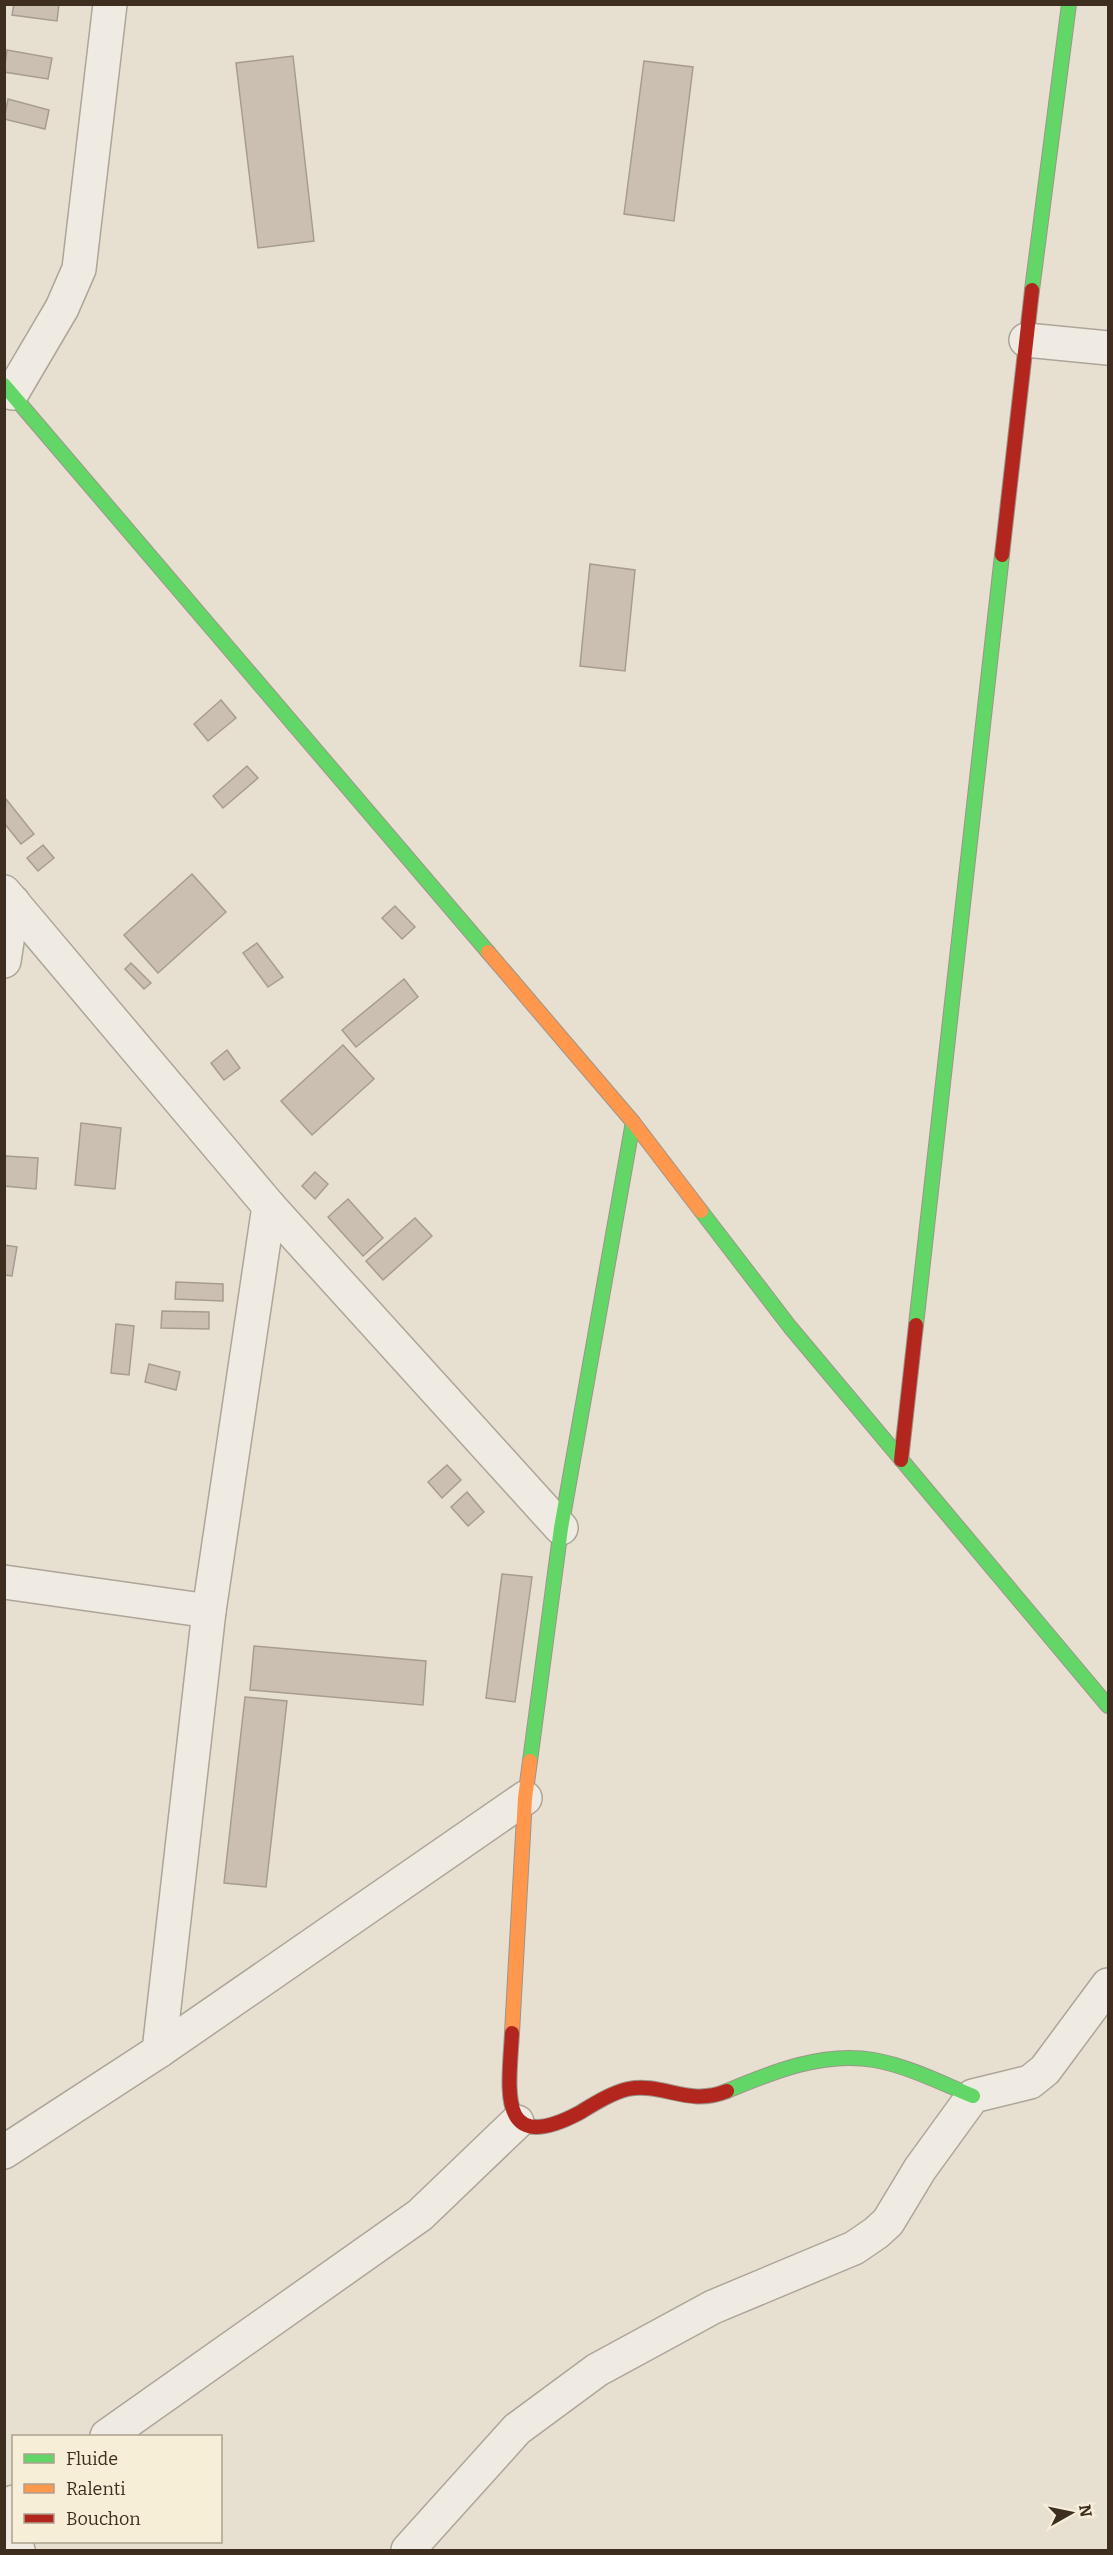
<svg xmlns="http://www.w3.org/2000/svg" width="1113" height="2555" viewBox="0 0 1113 2555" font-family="Bitter,serif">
<rect width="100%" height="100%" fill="#e7e0d1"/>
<!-- building -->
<g fill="#cbbfb2" stroke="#a89c90" stroke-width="1.5">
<polygon points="14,4 59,4 57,21 12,15"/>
<polygon points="7,50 52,58 48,79 4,72"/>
<polygon points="293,56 314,241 258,248 236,63"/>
<polygon points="644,61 693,67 674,221 624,214"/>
<polygon points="8,99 49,110 45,129 4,119"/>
<polygon points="590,564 635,570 625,671 580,666"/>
<polygon points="221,700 236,718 208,741 194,724"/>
<polygon points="247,766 258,778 223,808 213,796"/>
<polygon points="6,799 34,834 21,844 4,823"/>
<polygon points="43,845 54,858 38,871 27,858"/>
<polygon points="192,874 226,912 158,973 124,935"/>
<polygon points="395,906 415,927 402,939 382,918"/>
<polygon points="257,943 283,977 268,987 243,953"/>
<polygon points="131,963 151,983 144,989 125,969"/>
<polygon points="404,979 418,997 356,1047 342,1030"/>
<polygon points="343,1045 374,1079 312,1135 281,1101"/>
<polygon points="227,1050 240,1068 224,1080 211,1063"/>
<polygon points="81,1123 121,1128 115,1189 75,1185"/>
<polygon points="5,1156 38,1158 36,1189 4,1186"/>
<polygon points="315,1172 328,1184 315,1199 302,1186"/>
<polygon points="348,1199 383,1238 363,1256 328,1217"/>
<polygon points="415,1218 432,1236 383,1280 366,1261"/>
<polygon points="4,1245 17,1247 12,1276 4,1275"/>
<polygon points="176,1282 223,1284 223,1301 175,1299"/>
<polygon points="162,1311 209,1312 209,1329 161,1328"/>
<polygon points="116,1324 134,1326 129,1375 111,1373"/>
<polygon points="149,1364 180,1372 176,1390 145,1382"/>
<polygon points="447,1465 461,1480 442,1498 428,1482"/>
<polygon points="467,1492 484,1512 468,1526 451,1507"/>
<polygon points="502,1574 532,1577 515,1702 486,1698"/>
<polygon points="254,1646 426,1661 423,1705 250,1690"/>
<polygon points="245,1697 287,1701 266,1887 224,1883"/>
</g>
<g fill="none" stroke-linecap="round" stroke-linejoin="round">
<!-- street casing -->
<g stroke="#ada599" stroke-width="36">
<g id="street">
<polyline points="1026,340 1108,348"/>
<polyline points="12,393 62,308 79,269 110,4"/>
<polyline points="4,892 269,1206 561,1528"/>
<polyline points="4,961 13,902"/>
<polyline points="4,1582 209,1611"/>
<polyline points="159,2051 209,1611 269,1206"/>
<polyline points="4,2152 159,2051 525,1798"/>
<polyline points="107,2436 420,2215 517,2122"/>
<polyline points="4,2508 14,2502"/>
<polyline points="4,2531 18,2550"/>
<polyline points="408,2550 517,2429 597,2370 713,2307 854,2248 876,2233 888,2222 920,2169 973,2096 1030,2082 1045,2070 1108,1985"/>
</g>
</g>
<!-- fast casing -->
<g stroke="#9c958a" stroke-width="16">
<g id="fast">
<polyline points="1032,290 1069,4"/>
<polyline points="4,385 488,952"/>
<polyline points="701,1211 790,1327 1108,1706"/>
<polyline points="916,1325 1002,555"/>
<polyline points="530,1761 561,1528 633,1122"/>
<path d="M727 2091C772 2072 824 2051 874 2060 908 2066 941 2083 973 2096"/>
</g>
</g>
<!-- slow casing -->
<g stroke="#9c958a" stroke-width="16">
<g id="slow">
<polyline points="488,952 633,1122 701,1211"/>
<polyline points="512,2033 525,1798 530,1761"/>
</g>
</g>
<!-- jam casing -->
<g stroke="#9c958a" stroke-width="16">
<g id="jam">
<polyline points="1002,555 1032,290"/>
<polyline points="901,1460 916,1325"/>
<path d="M512 2033C509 2089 496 2157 579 2113 594 2104 611 2093 628 2089 663 2082 688 2107 727 2091"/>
</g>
</g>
<!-- street -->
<use href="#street" stroke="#efebe3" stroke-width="33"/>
<!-- fast -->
<use href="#fast" stroke="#63d668" stroke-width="14"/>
<!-- slow -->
<use href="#slow" stroke="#ff974d" stroke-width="14"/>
<!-- jam -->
<use href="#jam" stroke="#b3261e" stroke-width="14"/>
</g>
<!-- border -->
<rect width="1113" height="2555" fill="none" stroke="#3d2e20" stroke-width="12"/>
<!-- legend -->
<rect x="12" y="2435" width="210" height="108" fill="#f7eed8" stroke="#ada18e" stroke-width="1.5"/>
<rect x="24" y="2454" width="30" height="9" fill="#63d668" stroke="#ada18e" stroke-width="1.5"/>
<text x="66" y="2465" font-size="18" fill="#3d2e20">Fluide</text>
<rect x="24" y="2484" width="30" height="9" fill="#ff974d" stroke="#ada18e" stroke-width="1.5"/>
<text x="66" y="2495" font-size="18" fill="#3d2e20">Ralenti</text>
<rect x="24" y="2514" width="30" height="9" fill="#b3261e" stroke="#ada18e" stroke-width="1.5"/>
<text x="66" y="2525" font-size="18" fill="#3d2e20">Bouchon</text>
<!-- north arrow -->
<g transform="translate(1071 2513) rotate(81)" stroke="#f7eed8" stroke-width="4.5" paint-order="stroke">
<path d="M0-4.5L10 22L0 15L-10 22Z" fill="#3d2e20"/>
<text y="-9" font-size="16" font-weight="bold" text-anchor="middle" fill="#3d2e20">N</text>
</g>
</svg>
